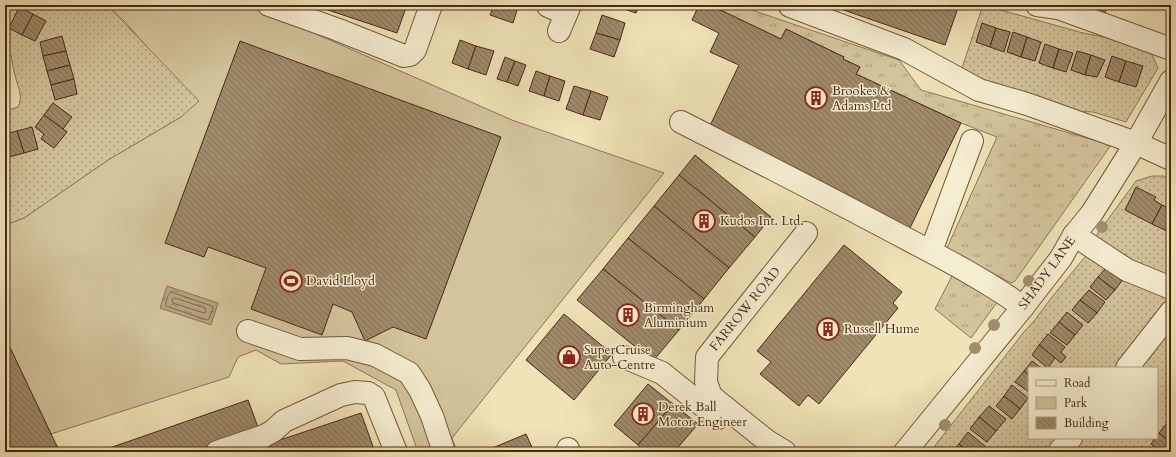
<svg xmlns="http://www.w3.org/2000/svg" width="1176" height="457" viewBox="0 0 1176 457" font-family="Cardo,serif">
<defs>
<pattern id="grass-tufts" width="24" height="20" patternUnits="userSpaceOnUse"><rect width="24" height="20" fill="#d3c49c"/><path d="M3 7l-1-3M5 7V3M7 7l1-3M15 17l-1-3M17 17v-4M19 17l1-3" fill="none" stroke="#ad9f7e"/></pattern>
<pattern id="garden-dots" width="8" height="8" patternUnits="userSpaceOnUse"><rect width="8" height="8" fill="#d3c49c"/><path d="M2 2h.1M6 6h.1" fill="none" stroke="#ad9f7e" stroke-width="1.8" stroke-linecap="round"/></pattern>
<pattern id="water-ripples" width="26" height="14" patternUnits="userSpaceOnUse"><rect width="26" height="14" fill="#b6a480"/><path d="M2 4q2-2 4 0t4 0M15 11q2-2 4 0t4 0" fill="none" stroke="#968668"/></pattern>
<pattern id="building-back-hatch" width="6" height="6" patternUnits="userSpaceOnUse"><rect width="6" height="6" fill="#9f8a6a"/><path d="M-1 5l2 2M0 0l6 6M5-1l2 2" fill="none" stroke="#847156"/></pattern>
</defs>
<rect width="100%" height="100%" fill="#efe3b7"/>
<filter id="stains"><feTurbulence type="fractalNoise" baseFrequency=".005" numOctaves="4"/><feColorMatrix values="0 0 0 0 .2 0 0 0 0 .09 0 0 0 0 .02 0 0 0 .5 -.17"/></filter>
<radialGradient id="worn" r=".72"><stop offset=".6" stop-color="#630" stop-opacity="0"/><stop offset="1" stop-color="#630" stop-opacity=".3"/></radialGradient>
<!-- grass -->
<g fill="url(#grass-tufts)" stroke="#8e7759">
<polygon points="710,5 737,5 899,60 921,90 1111,145 1015,281 1012,283 1007,281 947,248 997,137 961,123 856,74 860,67 843,59 844,57 786,29 781,39"/>
<polygon points="952,276 998,301 971,338 935,309"/>
</g>
<!-- park -->
<polygon fill="#d3c49c" stroke="#8e7759" points="107,5 250,5 512,120 664,173 452,438 457,452 418,452 396,390 343,361 281,364 256,350 238,357 229,377 51,434 5,337 5,225 24,218 108,160 181,117 158,59 124,21"/>
<!-- garden -->
<g fill="url(#garden-dots)" stroke="#8e7759">
<path d="M5 5H107L199 101 181 117 108 160 24 218 5 225V111L18 107C24 97 17 85 15 75 13 68 12 62 11 55L5 54Z"/>
<polygon points="983,5 1083,33 1114,39 1150,50 1158,68 1126,122 1093,112 1073,111 959,77"/>
<polygon points="1152,176 1164,176 1171,182 1171,283 1093,240 1136,181"/>
<polygon points="1089,252 1171,294 1171,308 1118,368 1029,368 1029,438 1063,438 1056,439 1045,452 930,452 1024,332 1034,321 1052,297"/>
<polygon points="1171,328 1171,452 1063,452 1080,438 1157,438 1157,368 1137,368"/>
</g>
<!-- water -->
<polygon fill="url(#water-ripples)" stroke="#8a7356" points="167,286 218,303 211,325 160,308"/>
<g fill="none" stroke-linecap="round" stroke-linejoin="round">
<!-- shore -->
<g stroke="#7f674b" stroke-width="1">
<path d="M171 292 212 306 213 308 209 319 207 320 166 306C165 303 168 294 171 292Z"/>
<polygon points="175,298 205,308 206,312 204,313 173,303 172,300"/>
</g>
</g>
<!-- building -->
<g fill="url(#building-back-hatch)" stroke="#482a16">
<polygon points="313,5 407,5 397,33"/>
<polygon points="494,5 513,5 518,7 513,23 490,15"/>
<polygon points="612,5 639,5 636,13"/>
<polygon points="699,5 710,5 781,39 786,29 844,57 843,59 860,67 856,74 961,123 909,230 706,134 739,65 710,52 719,33 692,20"/>
<polygon points="829,5 959,5 945,45"/>
<polygon points="1088,5 1107,5 1105,13 1087,8"/>
<polygon points="19,7 33,14 22,35 9,28"/>
<polygon points="33,14 46,21 35,41 22,35"/>
<polygon points="602,15 625,23 620,40 596,33"/>
<polygon points="982,23 996,28 990,47 976,42"/>
<polygon points="996,28 1010,32 1004,52 990,47"/>
<polygon points="1013,32 1027,37 1021,57 1007,52"/>
<polygon points="596,33 620,40 614,57 590,49"/>
<polygon points="62,36 66,51 43,56 40,42"/>
<polygon points="1027,37 1041,42 1035,61 1021,57"/>
<polygon points="460,40 476,46 468,69 452,63"/>
<polygon points="240,41 501,137 426,339 393,327 365,341 352,312 333,304 322,335 251,309 266,268 208,247 204,257 165,243"/>
<polygon points="1045,44 1059,49 1053,68 1039,63"/>
<polygon points="476,46 494,51 486,75 468,69"/>
<polygon points="1059,49 1073,53 1066,72 1053,68"/>
<polygon points="66,51 70,65 47,71 43,56"/>
<polygon points="1077,51 1091,55 1085,75 1071,70"/>
<polygon points="1091,55 1105,60 1097,77 1085,75"/>
<polygon points="1112,56 1126,61 1119,82 1105,77"/>
<polygon points="505,57 515,61 507,82 497,79"/>
<polygon points="515,61 526,65 518,86 507,82"/>
<polygon points="1126,61 1143,66 1136,87 1119,82"/>
<polygon points="70,65 74,79 51,85 47,71"/>
<polygon points="536,71 550,76 544,96 529,91"/>
<polygon points="550,76 565,81 559,101 544,96"/>
<polygon points="74,79 77,94 55,100 51,85"/>
<polygon points="574,86 591,91 583,115 566,109"/>
<polygon points="591,91 608,97 600,120 583,115"/>
<polygon points="53,103 72,117 63,129 44,115"/>
<polygon points="44,115 67,132 54,148 41,139 44,134 35,127"/>
<polygon points="32,127 38,149 24,153 17,131"/>
<polygon points="17,131 24,153 9,157 5,143 5,134"/>
<polygon points="695,155 771,217 755,237 679,175"/>
<polygon points="679,175 755,237 729,268 654,206"/>
<polygon points="1136,187 1156,197 1154,200 1162,205 1152,224 1125,210"/>
<polygon points="1162,205 1171,209 1171,228 1169,232 1152,224"/>
<polygon points="654,206 729,268 704,299 628,238"/>
<polygon points="628,238 704,299 679,330 603,269"/>
<polygon points="844,245 902,292 893,303 898,308 819,404 808,395 799,406 760,374 771,362 757,351"/>
<polygon points="1107,267 1123,279 1115,290 1098,277"/>
<polygon points="603,269 679,330 653,361 577,300"/>
<polygon points="1098,277 1115,290 1106,300 1090,287"/>
<polygon points="1089,290 1105,302 1097,313 1080,300"/>
<polygon points="1080,300 1097,313 1088,323 1072,310"/>
<polygon points="1067,312 1083,325 1075,335 1059,322"/>
<polygon points="564,314 612,354 574,400 526,360"/>
<polygon points="1059,322 1075,335 1067,345 1050,333"/>
<polygon points="1048,334 1065,347 1061,352 1066,357 1061,363 1039,345"/>
<polygon points="5,337 51,434 60,452 5,452"/>
<polygon points="1039,345 1055,358 1048,368 1032,355"/>
<polygon points="1032,361 1041,368 1029,368 1029,375 1024,371"/>
<polygon points="1024,371 1029,375 1029,392 1015,382"/>
<polygon points="648,384 673,404 638,445 614,425"/>
<polygon points="1012,385 1028,398 1020,409 1004,396"/>
<polygon points="1004,396 1020,409 1012,419 996,406"/>
<polygon points="248,400 259,430 196,452 98,452"/>
<polygon points="673,404 698,424 674,452 646,452 638,445"/>
<polygon points="989,406 1006,419 996,431 979,417"/>
<polygon points="361,413 375,452 244,452"/>
<polygon points="979,417 996,431 987,442 970,429"/>
<polygon points="1167,423 1171,426 1171,443 1159,433"/>
<polygon points="968,432 986,447 982,452 968,452 959,444"/>
<polygon points="1159,433 1171,443 1171,452 1161,452 1151,444 1155,438 1157,438"/>
<polygon points="526,434 534,452 483,452"/>
<polygon points="959,444 968,452 952,452"/>
</g>
<g fill="none" stroke-linecap="round" stroke-linejoin="round">
<!-- minor casing -->
<g stroke="#72583e" stroke-width="24">
<g id="minor">
<polyline points="269,5 336,29 404,56 410,55 415,50 431,5"/>
<polyline points="1037,5 1058,8 1171,49"/>
<polyline points="548,6 566,14"/>
<polyline points="790,6 904,49 979,90 1027,104 1136,143 1171,159"/>
<polyline points="559,31 570,5"/>
<path d="M681 122C750 157 818 192 886 228 933 253 980 276 1023 307"/>
<polyline points="1074,235 1127,270 1171,288"/>
<polyline points="931,251 972,141"/>
<polyline points="248,331 300,349 347,348 375,355 409,373 420,390 432,416 444,452"/>
<polyline points="624,357 662,373 718,418"/>
<polyline points="1127,368 1171,312"/>
<polyline points="568,449 569,452"/>
<polyline points="217,452 264,436 273,431 284,421 341,395 355,392 368,393 374,397 396,452"/>
<polyline points="785,452 767,441 711,396 706,382 707,357 806,233"/>
<polyline points="905,452 1023,307 1061,258 1074,235 1092,213 1136,143 1171,81"/>
<polyline points="1059,452 1071,438"/>
</g>
</g>
<!-- minor -->
<use href="#minor" stroke="#f5edd0" stroke-width="22"/>
</g>
<!-- trees -->
<g fill="#a38e6d">
<circle cx="1102" cy="227" r="6"/>
<circle cx="1029" cy="281" r="6"/>
<circle cx="994" cy="325" r="6"/>
<circle cx="975" cy="348" r="6"/>
<circle cx="945" cy="425" r="6"/>
</g>
<!-- icons -->
<defs>
<g id="building-ring" transform="scale(1.15)"><circle r="9.5" fill="#f5edd0" stroke="#8f2418" stroke-width="1.5"/><path d="M-4-6H4V6H1V3H-1V6H-4ZM-2.5-4.3h1.7v1.8h-1.7ZM.8-4.3h1.7v1.8H.8ZM-2.5-1h1.7V.8h-1.7ZM.8-1h1.7V.8H.8Z" fill="#8f2418"/></g>
<g id="stadium-ring" transform="scale(1.15)"><circle r="9.5" fill="#f5edd0" stroke="#8f2418" stroke-width="1.5"/><path d="M0-5a6.5 5 0 1 0 0 10a6.5 5 0 1 0 0-10ZM-3.5-1.8h7v3.6h-7Z" fill="#8f2418"/></g>
<g id="shop-ring" transform="scale(1.15)"><circle r="9.5" fill="#f5edd0" stroke="#8f2418" stroke-width="1.5"/><path d="M-5-2.5h2.3a2.7 3.5 0 0 1 5.4 0H5L5.5 6h-11ZM-1.5-2.5h3a1.5 2.3 0 0 0-3 0Z" fill="#8f2418"/></g>
</defs>
<g fill-rule="evenodd">
<use href="#building-ring" x="816" y="98"/>
<use href="#building-ring" x="704" y="221"/>
<use href="#stadium-ring" x="291" y="281"/>
<use href="#building-ring" x="628" y="315"/>
<use href="#building-ring" x="828" y="329"/>
<use href="#shop-ring" x="569" y="357"/>
<use href="#building-ring" x="643" y="414"/>
</g>
<g text-anchor="middle" dominant-baseline="central" stroke-width="3" stroke-linejoin="round" paint-order="stroke">
<!-- poi labels -->
<g font-size="13" fill="#482a16" stroke="#f5edd0" text-anchor="start">
<text x="832" y="91">Brookes &amp;<tspan x="832" dy="15">Adams Ltd</tspan></text>
<text x="720" y="221">Kudos Int. Ltd.</text>
<text x="306" y="281">David Lloyd</text>
<text x="644" y="308">Birmingham<tspan x="644" dy="15">Aluminium</tspan></text>
<text x="844" y="329">Russell Hume</text>
<text x="584" y="350">SuperCruise<tspan x="584" dy="15">Auto-Centre</tspan></text>
<text x="658" y="407">Derek Ball<tspan x="658" dy="15">Motor Engineer</tspan></text>
</g>
<!-- street labels -->
<g font-size="13" fill="#482a16" stroke="#f5edd0">
<text transform="translate(1047 273) rotate(-54)">SHADY LANE</text>
<text transform="translate(745 309) rotate(-51)">FARROW ROAD</text>
</g>
</g>
<!-- margin -->
<rect width="1176" height="457" fill="none" stroke="#efe3b7" stroke-width="20"/>
<rect x="6" y="6" width="1164" height="445" fill="none" stroke="#482a16" stroke-width="2"/>
<rect x="10" y="10" width="1156" height="437" fill="none" stroke="#482a16"/>
<!-- legend -->
<rect x="1028" y="367" width="130" height="72" fill="#f5edd0" stroke="#b09f86"/>
<rect x="1036" y="380" width="20" height="6" fill="#f5edd0" stroke="#b09f86"/>
<text x="1064" y="387" font-size="12" fill="#482a16">Road</text>
<rect x="1036" y="397" width="20" height="12" fill="#d3c49c" stroke="#b09f86"/>
<text x="1064" y="407" font-size="12" fill="#482a16">Park</text>
<rect x="1036" y="417" width="20" height="12" fill="url(#building-back-hatch)" stroke="#b09f86"/>
<text x="1064" y="427" font-size="12" fill="#482a16">Building</text>
<rect width="100%" height="100%" filter="url(#stains)"/>
<rect width="100%" height="100%" fill="url(#worn)"/>
</svg>
